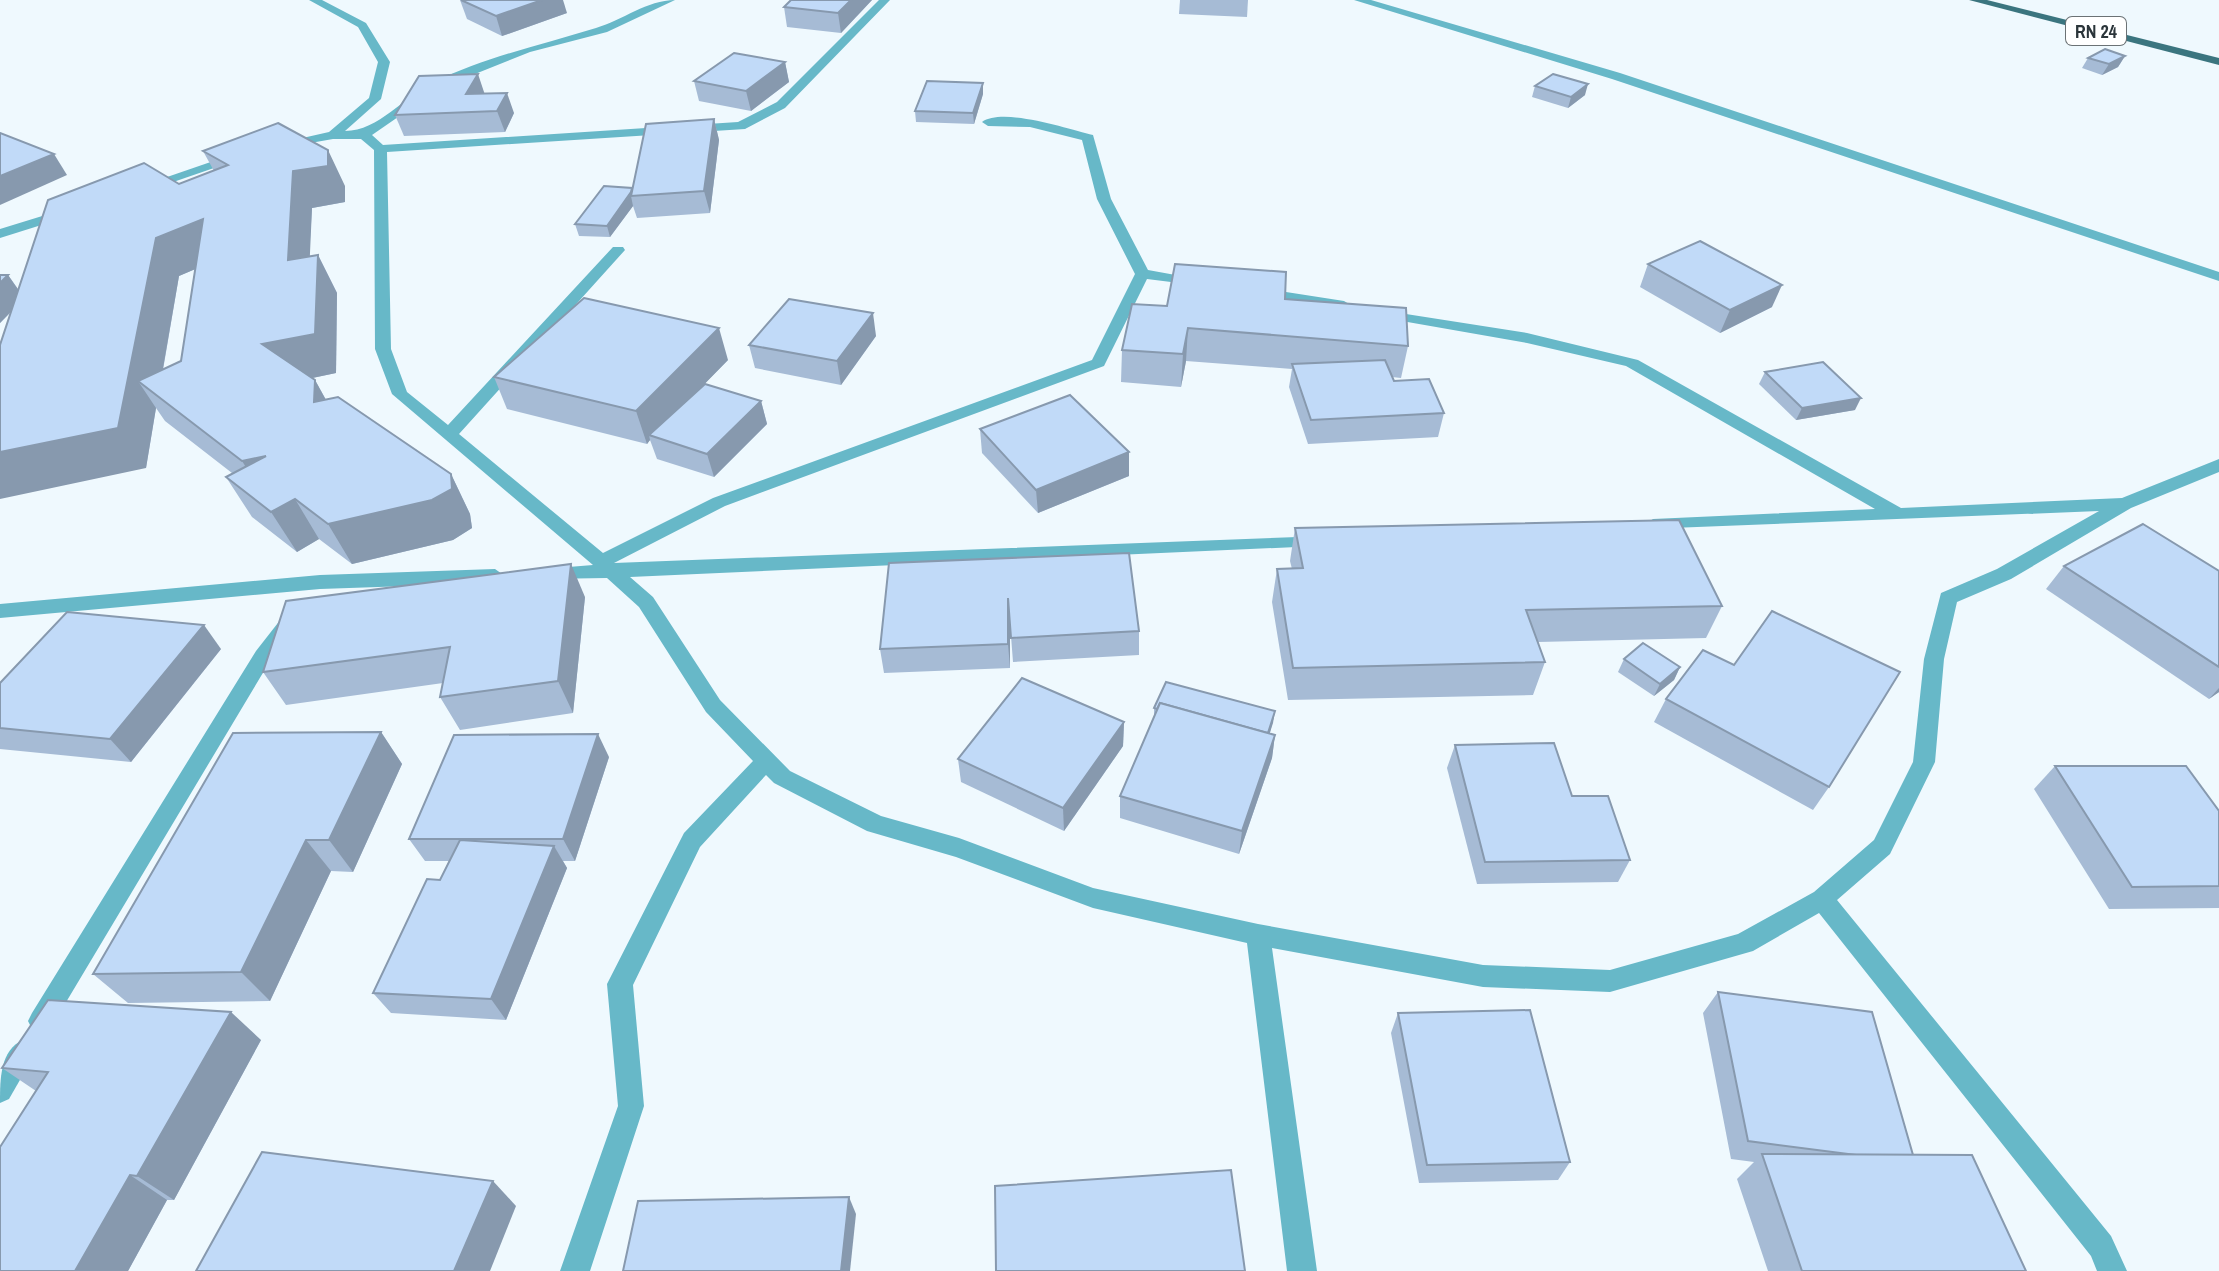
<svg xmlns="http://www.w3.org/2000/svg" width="2219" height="1271" viewBox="0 0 2219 1271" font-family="'Archivo Narrow',sans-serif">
<rect width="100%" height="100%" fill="#eff9fe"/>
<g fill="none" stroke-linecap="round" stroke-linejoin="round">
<!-- minor -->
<g fill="#67b8c8" fill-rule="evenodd">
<path d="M309 0H322L366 23 390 62 381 99 345 131C379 131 404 96 434 82 485 57 541 45 596 28 623 20 647 0 675 0L607 32 530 52 440 88 372 135 383 145 738 122 777 102 879 0H890L785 108 745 129 387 152 391 349 407 392 448 425 613 247H623L625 250 459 434 603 553 713 498 1092 360 1135 274 1097 199 1082 140 1030 127 988 126 982 122C1003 107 1068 129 1093 135L1111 199 1148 270 1203 280V286L1147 279 1104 366 725 506 614 563 1325 536 1327 540 1325 544 1318 546 630 577 653 597 720 700 790 771 881 816 959 838 1093 888 1258 924 1483 965 1610 970 1738 934 1814 892 1874 840 1913 762 1924 659 1941 593 1997 569 2099 511 1646 529 1644 525 1653 519 1875 509 1626 366 1527 343 1379 317 1374 315V309L1527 333 1638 360 1901 508 2122 498 2219 459V472L2131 508 2011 579 1957 602 1944 659 1935 762 1890 854 1837 900 2111 1236 2127 1271H2097L2091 1256 1819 913 1753 951 1610 992 1483 987 1272 948 1317 1271H1287L1247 943 1093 908 956 857 867 831 774 783 766 775 700 847 633 985 644 1106 590 1271H560L618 1106 607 984 684 833 753 761 706 712 639 607 607 578 544 579 541 574 544 569 593 565 392 394 375 349 374 150 361 139H333L282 148 276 144 329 132 369 98 378 62 358 27Z"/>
<polygon points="1354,0 1371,0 1620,73 2219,272 2219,281 1612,79"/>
<polygon points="231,155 243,158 150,190 138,187"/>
<polygon points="65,209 72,213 70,216 0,238 0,229"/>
<polygon points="1261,288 1344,301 1352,306 1344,311 1256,296 1253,293"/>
<polygon points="495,569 505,576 495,583 320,589 0,618 0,604 320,575"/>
<polygon points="288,617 295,619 298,624 295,629 270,661 50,1029 41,1033 32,1029 28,1021 32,1013 256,651 281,619"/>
<path d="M23 1040 32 1043 36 1052 9 1099 0 1103C0 1079 0 1050 23 1040Z"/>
</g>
<!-- major -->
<polygon fill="#3b757f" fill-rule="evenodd" points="1969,0 1987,0 2219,58 2219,65"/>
</g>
<!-- wall -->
<g fill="#a6bbd5" fill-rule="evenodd">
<polygon points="460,0 567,13 502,36 467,19"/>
<polygon points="872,0 841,33 787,27 784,7"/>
<polygon points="1180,0 1248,0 1247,17 1179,14"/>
<polygon points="2125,56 2118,67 2102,75 2082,68 2088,58"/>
<polygon points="785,62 789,82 751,111 699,101 694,81"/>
<polygon points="983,83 983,94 974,124 916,122 915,111"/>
<polygon points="1535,86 1585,95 1568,108 1532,97"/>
<polygon points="485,93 514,113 505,132 404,136 395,115"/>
<polygon points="714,119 719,140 710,213 637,218 633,206 610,237 579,236 575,224 632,188"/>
<path d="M203 151 345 186V202L312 208 309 256 318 255 337 293 336 373 312 378 315 380 326 400 451 474 470 514 472 528 453 540 352 564 319 539 297 552 252 517 226 477 232 473 165 421 156 408 146 468 11 312 0 323V275H8L18 289 179 184 214 171ZM195 269 181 361 163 370 179 276Z"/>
<polygon points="1648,264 1772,307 1720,333 1640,287"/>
<polygon points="1285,299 1408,346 1401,378 1392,377 1394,381 1444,413 1438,437 1308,444 1289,387 1292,369 1186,361 1181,387 1121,382 1122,350 1167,306"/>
<polygon points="876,336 841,385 755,368 749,345"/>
<polygon points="728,360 699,389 761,401 767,424 714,477 657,459 650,440 647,444 507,409 494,377"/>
<polygon points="1765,372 1855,410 1796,420 1759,384"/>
<polygon points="980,429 1129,452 1129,476 1038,513 982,453"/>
<polygon points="1295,528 1722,606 1706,638 1538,642 1545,662 1533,695 1288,700 1272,602 1277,569 1292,569 1290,561"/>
<polygon points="1129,553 1139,631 1139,655 1013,662 1010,623 1010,668 884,673 880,649"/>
<polygon points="2064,566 2219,571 2219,692 2209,699 2046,589"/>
<polygon points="585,597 573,713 460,730 440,697 443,683 286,705 263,672"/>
<polygon points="221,649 131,762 0,749 0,683"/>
<polygon points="1624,659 1680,667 1674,680 1654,696 1618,672"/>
<polygon points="1666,699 1829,787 1813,810 1654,722"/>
<polygon points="1154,708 1275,711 1270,733 1275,735 1272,758 1239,854 1120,818 1120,796 1154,718"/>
<polygon points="1124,722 1123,746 1064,831 961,782 958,759"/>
<polygon points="381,732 402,764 353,872 331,871 270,1001 128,1003 93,974"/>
<polygon points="1455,745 1630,860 1618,882 1477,884 1447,768"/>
<polygon points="609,757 575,861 563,861 567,868 506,1020 391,1013 373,993 440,880 449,861 425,861 409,839"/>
<polygon points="2055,766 2219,811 2219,908 2109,909 2034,789"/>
<polygon points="1718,992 1913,1155 2026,1271 1768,1271 1737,1179 1754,1162 1731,1159 1703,1013"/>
<polygon points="1398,1013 1570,1162 1558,1180 1419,1183 1391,1033"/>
<polygon points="261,1040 174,1200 167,1200 128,1271 0,1271 36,1091 2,1068"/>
</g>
<!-- shaded-wall -->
<g fill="#8799ae">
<polygon points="542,0 563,0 567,13 502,36 496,16"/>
<polygon points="851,0 872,0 841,33 838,13"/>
<polygon points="2125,56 2118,67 2102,75 2109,64"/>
<polygon points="785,62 789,82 751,111 746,91"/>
<polygon points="478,74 485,95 466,94"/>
<polygon points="983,83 983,94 974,124 973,113"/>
<polygon points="1588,84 1585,95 1568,108 1571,97"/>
<polygon points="507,93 514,113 505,132 497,111"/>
<polygon points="714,119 719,140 710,213 704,191"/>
<polygon points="328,150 345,186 345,202 312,208 308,298 288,260 293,171"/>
<polygon points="54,154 67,175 0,205 0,176"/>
<polygon points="635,188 631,196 633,206 610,237 607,226"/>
<polygon points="203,219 224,257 179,276 158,397 138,381 156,408 146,468 0,499 0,452 156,238"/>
<polygon points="318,255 337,293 336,373 284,384 262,344"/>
<polygon points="8,275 24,298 0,323 0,283"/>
<polygon points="1782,285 1772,307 1720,333 1730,310"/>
<polygon points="873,313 876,336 841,385 837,361"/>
<polygon points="719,328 728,360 653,437 649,435 650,440 647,444 636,411"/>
<polygon points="1188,328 1186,361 1181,387 1183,354"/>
<polygon points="315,380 337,420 314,402"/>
<polygon points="1861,398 1855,410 1796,420 1802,408"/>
<polygon points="761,401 767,424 714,477 707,454"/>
<polygon points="1129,452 1129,476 1038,513 1036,490"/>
<polygon points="266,456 267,500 242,461"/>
<polygon points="451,474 470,514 472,528 453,540 352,564 328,524"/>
<polygon points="295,499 319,539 297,552 271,512"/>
<polygon points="571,564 585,597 573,713 558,681"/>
<polygon points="1008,598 1010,622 1010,668 1008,644"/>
<polygon points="204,625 221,649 131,762 110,739"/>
<polygon points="1680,667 1674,680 1654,696 1660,684"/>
<polygon points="2219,688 2219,692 2209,699"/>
<polygon points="1275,711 1273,723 1264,751 1266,739"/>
<polygon points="1124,722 1123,746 1064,831 1063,808"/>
<polygon points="381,732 402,764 353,872 329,840"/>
<polygon points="598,734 609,757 575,861 563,839"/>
<polygon points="1275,735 1272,758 1239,854 1242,831"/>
<polygon points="306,840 331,871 270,1001 241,972"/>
<polygon points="554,846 567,868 506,1020 491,999"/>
<polygon points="231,1012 261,1040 174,1200 137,1176"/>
<polygon points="130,1175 167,1200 128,1271 75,1271"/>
<polygon points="493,1181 516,1206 490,1271 454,1271"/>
<polygon points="849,1197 856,1214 850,1271 841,1271"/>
</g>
<!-- building -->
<g fill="#c1daf8" stroke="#8799ae" stroke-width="2">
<polygon points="461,0 542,0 496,16"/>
<polygon points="791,0 851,0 838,13 784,7"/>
<polygon points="2105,49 2125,56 2109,64 2088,58"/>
<polygon points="734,53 785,62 746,91 694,81"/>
<polygon points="478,74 466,94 507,93 497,111 395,115 419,76"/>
<polygon points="1553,74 1588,84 1571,97 1535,86"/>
<polygon points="927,81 983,83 973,113 915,111"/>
<polygon points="714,119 704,191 631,196 646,124"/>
<polygon points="278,123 328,150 328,166 293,171 288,260 318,255 315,334 262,344 315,380 314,402 338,397 451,474 452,489 432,500 328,524 295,499 271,512 226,477 266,456 242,461 138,381 181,361 203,219 156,238 118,428 0,452 0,345 48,200 144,163 179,184 228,165 203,151"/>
<polygon points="0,133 54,154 0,176"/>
<polygon points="604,186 632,188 631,192 607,226 575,224"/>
<polygon points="1700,241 1782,285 1730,310 1648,264"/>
<polygon points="1175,264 1286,272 1285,299 1406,308 1408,346 1188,328 1183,354 1122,350 1132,304 1167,306"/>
<polygon points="0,275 8,275 0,283"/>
<polygon points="584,298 719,328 636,411 494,377"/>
<polygon points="789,299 873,313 837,361 749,345"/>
<polygon points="1385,360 1394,381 1429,379 1444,413 1311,420 1292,364"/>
<polygon points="1823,362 1861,398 1802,408 1765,372"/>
<polygon points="705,384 761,401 707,454 649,435"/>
<polygon points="1070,395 1129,452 1036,490 980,429"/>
<polygon points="1679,520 1722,606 1526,610 1545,662 1293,668 1277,569 1303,568 1295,528"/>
<polygon points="2143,524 2219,571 2219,667 2064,566"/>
<polygon points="1129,553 1139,631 1011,638 1008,598 1008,644 880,649 889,563"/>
<polygon points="571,564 558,681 440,697 450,647 263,672 286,601"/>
<polygon points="1772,611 1900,672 1829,787 1666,699 1703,650 1734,665"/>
<polygon points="67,612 204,625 110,739 0,728 0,683"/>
<polygon points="1643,643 1680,667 1660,684 1624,659"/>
<polygon points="1022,678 1124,722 1063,808 958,759"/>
<polygon points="1166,682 1275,711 1268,733 1160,703 1157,709 1154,708"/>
<polygon points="1160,703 1275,735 1242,831 1120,796"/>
<polygon points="381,732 329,840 306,840 241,972 93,974 233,733"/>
<polygon points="598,734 563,839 409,839 454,735"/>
<polygon points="1554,743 1572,796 1608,796 1630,860 1485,862 1455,745"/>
<polygon points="2055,766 2186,766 2219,811 2219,886 2132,887"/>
<polygon points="460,840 554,846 491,999 373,993 427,879 440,880"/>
<polygon points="1718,992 1872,1012 1913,1155 1856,1155 1748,1141"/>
<polygon points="48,1000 231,1012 137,1176 130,1175 75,1271 0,1271 0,1147 48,1072 2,1068"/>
<polygon points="1530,1010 1570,1162 1427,1165 1398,1013"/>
<polygon points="262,1152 493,1181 454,1271 196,1271"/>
<polygon points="1762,1154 1972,1155 2026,1271 1802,1271"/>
<polygon points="1231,1170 1245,1271 996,1271 995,1186"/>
<polygon points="849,1197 841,1271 623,1271 638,1201"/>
</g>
<g text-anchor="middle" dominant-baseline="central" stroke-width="6" stroke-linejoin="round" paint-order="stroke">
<!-- shield labels -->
<rect fill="#fff" stroke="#6b7275" stroke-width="2" x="2066" y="17" width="60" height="28" rx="6"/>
<g font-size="18" font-weight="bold" fill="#2b353a">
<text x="2096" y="31">RN 24</text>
</g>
</g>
</svg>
